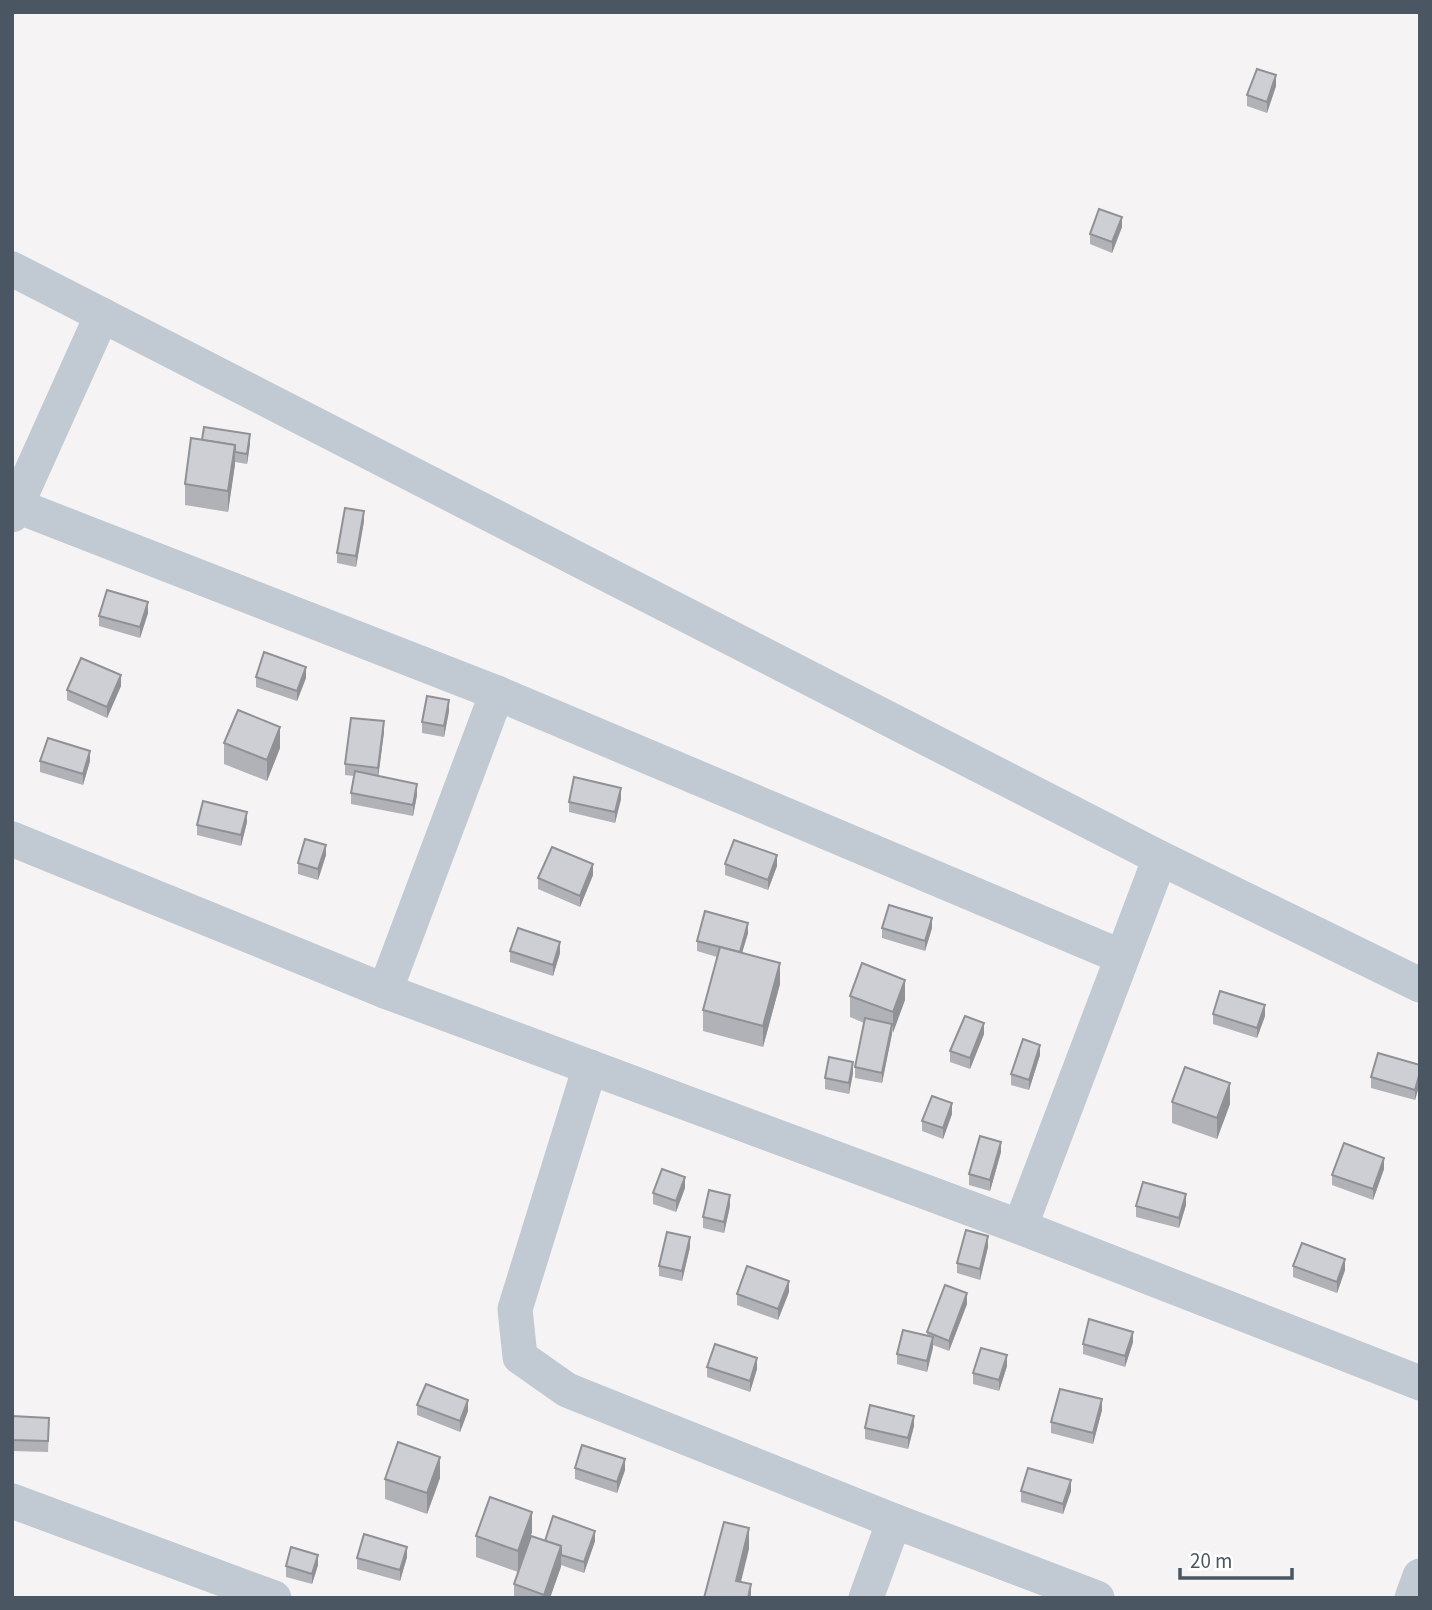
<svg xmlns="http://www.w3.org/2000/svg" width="1432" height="1610" viewBox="0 0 1432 1610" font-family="'Source Sans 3',sans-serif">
<rect width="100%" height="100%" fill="#f5f3f3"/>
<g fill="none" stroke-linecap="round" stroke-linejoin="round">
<!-- street -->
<g stroke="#c1cad2" stroke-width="35">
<polyline points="12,269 1160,858 1420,985"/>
<polyline points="12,504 497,693 1122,957"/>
<polyline points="12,515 102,315"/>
<polyline points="12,839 385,991 1020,1227 1420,1383"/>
<polyline points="385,991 497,693"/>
<polyline points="590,1067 515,1309 520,1357 567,1390 894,1521 1097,1598"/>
<polyline points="1020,1227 1160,858"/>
<polyline points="12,1501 274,1598"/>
<polyline points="866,1598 894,1521"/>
<polyline points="1412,1598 1420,1576"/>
</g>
</g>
<!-- wall -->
<g fill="#b0b2b7">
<polygon points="1276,86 1267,113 1247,106 1247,95"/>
<polygon points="1122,227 1112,253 1090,244 1090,234"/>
<polygon points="191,438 250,444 247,464 235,462 228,512 185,505 185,484"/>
<polygon points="364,521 356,567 337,563 337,553"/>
<polygon points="148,613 140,638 99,626 99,616"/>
<polygon points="256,677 306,678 297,701 256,687"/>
<polygon points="121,686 107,718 67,700 67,690"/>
<polygon points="449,711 444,737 422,733 422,722"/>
<polygon points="384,732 378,776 417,795 413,816 351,804 351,793 354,776 345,775 345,764"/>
<polygon points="224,743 280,748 267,781 224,764"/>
<polygon points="40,761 90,761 83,785 40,772"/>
<polygon points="621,799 615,823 569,812 569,802"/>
<polygon points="247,822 241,846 197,835 197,825"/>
<polygon points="326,855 318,880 298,874 298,863"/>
<polygon points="725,864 777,866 768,890 725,875"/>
<polygon points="593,875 580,907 538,889 538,878"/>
<polygon points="882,928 932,928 925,951 882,938"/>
<polygon points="748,933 742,953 780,984 763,1047 703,1031 703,1010 717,957 697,951 697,941"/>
<polygon points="510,951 560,953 553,976 510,962"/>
<polygon points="850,996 905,1000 892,1033 882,1083 855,1078 855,1067 864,1023 850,1017"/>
<polygon points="1213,1014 1265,1016 1257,1038 1213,1024"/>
<polygon points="984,1034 970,1069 950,1062 950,1051"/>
<polygon points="1040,1055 1029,1090 1011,1085 1011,1074"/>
<polygon points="1420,1065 1420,1083 1415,1100 1371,1088 1371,1077"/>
<polygon points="853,1073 849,1094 825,1089 825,1078"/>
<polygon points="1172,1102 1230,1104 1217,1139 1172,1123"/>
<polygon points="952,1114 943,1139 922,1131 922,1121"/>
<polygon points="1001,1152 990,1191 969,1185 969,1174"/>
<polygon points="1384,1169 1373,1200 1332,1185 1332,1175"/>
<polygon points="685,1188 676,1212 653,1204 653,1193"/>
<polygon points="1186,1205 1179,1228 1136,1217 1136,1206"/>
<polygon points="730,1206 724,1233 703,1228 703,1217"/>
<polygon points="690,1247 682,1281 659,1276 659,1266"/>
<polygon points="988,1247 980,1280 957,1273 957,1263"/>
<polygon points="1293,1266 1345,1270 1337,1293 1293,1277"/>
<polygon points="789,1292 778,1320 737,1305 737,1294"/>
<polygon points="967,1304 949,1351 933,1345 927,1372 897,1364 897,1354 927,1336 927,1332"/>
<polygon points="1133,1342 1125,1367 1083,1354 1083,1344"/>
<polygon points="1007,1366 999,1391 973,1384 973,1373"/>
<polygon points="707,1367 757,1369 750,1392 707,1377"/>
<polygon points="417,1405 468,1411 460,1432 417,1415"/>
<polygon points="1102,1410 1093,1444 1051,1433 1051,1422"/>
<polygon points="12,1416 49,1429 48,1452 12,1451"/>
<polygon points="914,1426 908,1449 865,1439 865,1428"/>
<polygon points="575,1468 625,1470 617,1493 575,1479"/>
<polygon points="440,1478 427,1514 385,1499 385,1479"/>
<polygon points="1021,1491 1071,1491 1063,1514 1021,1502"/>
<polygon points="532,1532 518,1572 476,1557 476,1536"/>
<polygon points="545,1541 595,1541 584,1573 561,1565 550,1598 514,1598 514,1584"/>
<polygon points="407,1557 400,1581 357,1569 357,1558"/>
<polygon points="318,1565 312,1584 286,1577 286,1566"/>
</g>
<!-- shaded-wall -->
<g fill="#909195">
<polygon points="1276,75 1276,86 1267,113 1267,102"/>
<polygon points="1122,217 1122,227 1112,253 1112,242"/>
<polygon points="250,434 250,444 247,464 247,454"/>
<polygon points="235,445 235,465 228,512 228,491"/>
<polygon points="364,511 364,521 356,567 356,556"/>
<polygon points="148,602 148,613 140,638 140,627"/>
<polygon points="306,667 306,678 297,701 297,691"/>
<polygon points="121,675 121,686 107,718 107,707"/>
<polygon points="449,700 449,711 444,737 444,726"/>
<polygon points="384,721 384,732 378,779 378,768"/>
<polygon points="280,727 280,748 267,781 267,760"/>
<polygon points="90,751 90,761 83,785 83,774"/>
<polygon points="417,784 417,795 413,816 413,805"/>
<polygon points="621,788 621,799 615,823 615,812"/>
<polygon points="247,812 247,822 241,846 241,835"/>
<polygon points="326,845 326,855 318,880 318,869"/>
<polygon points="777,855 777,866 768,890 768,880"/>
<polygon points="593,864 593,875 580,907 580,896"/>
<polygon points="932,918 932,928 925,951 925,941"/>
<polygon points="748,923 748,933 739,963 739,952"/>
<polygon points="560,942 560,953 553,976 553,965"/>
<polygon points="780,963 780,984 763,1047 763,1026"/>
<polygon points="905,980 905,1000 893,1033 893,1012"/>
<polygon points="1265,1005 1265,1016 1257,1038 1257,1028"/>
<polygon points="984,1023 984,1034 970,1069 970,1058"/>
<polygon points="892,1024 892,1034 882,1083 882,1073"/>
<polygon points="1040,1045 1040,1055 1029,1090 1029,1080"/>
<polygon points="853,1062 853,1073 849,1094 849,1083"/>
<polygon points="1420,1072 1420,1083 1415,1100 1415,1090"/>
<polygon points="1230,1083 1230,1104 1217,1139 1217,1118"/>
<polygon points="952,1103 952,1114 943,1139 943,1128"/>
<polygon points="1001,1142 1001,1152 990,1191 990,1180"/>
<polygon points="1384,1158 1384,1169 1373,1200 1373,1189"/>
<polygon points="685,1177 685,1188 676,1212 676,1201"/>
<polygon points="1186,1194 1186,1205 1179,1228 1179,1218"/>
<polygon points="730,1195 730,1206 724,1233 724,1222"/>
<polygon points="988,1236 988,1247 980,1280 980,1269"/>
<polygon points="690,1237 690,1247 682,1281 682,1271"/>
<polygon points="1345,1259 1345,1270 1337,1293 1337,1282"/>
<polygon points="789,1281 789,1292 778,1320 778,1309"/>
<polygon points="967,1293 967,1304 949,1351 949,1341"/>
<polygon points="1133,1332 1133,1342 1125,1367 1125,1356"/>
<polygon points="933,1337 933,1348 927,1372 927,1361"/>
<polygon points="1007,1355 1007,1366 999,1391 999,1380"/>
<polygon points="757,1358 757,1369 750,1392 750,1381"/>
<polygon points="1102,1399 1102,1410 1093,1444 1093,1433"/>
<polygon points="468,1400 468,1411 460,1432 460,1421"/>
<polygon points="914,1416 914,1426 908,1449 908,1438"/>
<polygon points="440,1457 440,1478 427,1514 427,1493"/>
<polygon points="625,1459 625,1470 617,1493 617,1482"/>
<polygon points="1071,1480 1071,1491 1063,1514 1063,1504"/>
<polygon points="532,1512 532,1532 518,1572 518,1551"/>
<polygon points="749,1528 749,1549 737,1598 736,1581"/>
<polygon points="595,1531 595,1541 584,1573 584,1562"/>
<polygon points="561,1546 561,1567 550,1598 544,1598 544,1595"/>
<polygon points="407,1547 407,1557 400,1581 400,1570"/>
<polygon points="318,1555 318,1565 312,1584 312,1574"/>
<polygon points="751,1584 751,1598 748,1598"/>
</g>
<!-- building -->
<g fill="#cdcfd5" stroke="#909195" stroke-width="2">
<polygon points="1257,69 1276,75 1267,102 1247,95"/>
<polygon points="1099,209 1122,217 1112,242 1090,234"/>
<polygon points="204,427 250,434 247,454 235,452 235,445 202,440"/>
<polygon points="191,438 235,445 228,491 185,484"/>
<polygon points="345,508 364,511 356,556 337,553"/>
<polygon points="107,590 148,602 140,627 99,616"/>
<polygon points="264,652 306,667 297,691 256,677"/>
<polygon points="81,658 121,675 107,707 67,690"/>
<polygon points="427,696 449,700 444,726 422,722"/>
<polygon points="238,710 280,727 267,760 224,743"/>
<polygon points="351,718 384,721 378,768 345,764"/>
<polygon points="48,738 90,751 83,774 40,761"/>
<polygon points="355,771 417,784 413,805 351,793"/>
<polygon points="574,777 621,788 615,812 569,802"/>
<polygon points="203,801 247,812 241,835 197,825"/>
<polygon points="305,839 326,845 318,869 298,863"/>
<polygon points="734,840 777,855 768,880 725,864"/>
<polygon points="552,847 593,864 580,896 538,878"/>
<polygon points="889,905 932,918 925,941 882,928"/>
<polygon points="705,911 748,923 740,952 697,941"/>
<polygon points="518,928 560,942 553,965 510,951"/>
<polygon points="720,947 780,963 763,1026 703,1010"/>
<polygon points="862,963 905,980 893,1012 850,996"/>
<polygon points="1220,991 1265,1005 1257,1028 1213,1014"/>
<polygon points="965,1016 984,1023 970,1058 950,1051"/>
<polygon points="865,1018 892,1024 882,1073 855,1067"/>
<polygon points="1023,1039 1040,1045 1029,1080 1011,1074"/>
<polygon points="1378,1053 1420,1065 1420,1072 1415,1090 1371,1077"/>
<polygon points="829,1057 853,1062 849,1083 825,1078"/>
<polygon points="1185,1067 1230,1083 1217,1118 1172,1102"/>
<polygon points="932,1096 952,1103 943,1128 922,1121"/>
<polygon points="980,1136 1001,1142 990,1180 969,1174"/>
<polygon points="1344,1143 1384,1158 1373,1189 1332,1175"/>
<polygon points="662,1169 685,1177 676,1201 653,1193"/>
<polygon points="1143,1182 1186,1194 1179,1218 1136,1206"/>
<polygon points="709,1190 730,1195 724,1222 703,1217"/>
<polygon points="966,1230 988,1236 980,1269 957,1263"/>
<polygon points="667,1232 690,1237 682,1271 659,1266"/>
<polygon points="1302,1243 1345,1259 1337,1282 1293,1266"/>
<polygon points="747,1266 789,1281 778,1309 737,1294"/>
<polygon points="945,1285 967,1293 949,1341 927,1332"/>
<polygon points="1089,1319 1133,1332 1125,1356 1083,1344"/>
<polygon points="903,1330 933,1337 927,1361 897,1354"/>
<polygon points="715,1344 757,1358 750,1381 707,1367"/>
<polygon points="981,1348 1007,1355 999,1380 973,1373"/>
<polygon points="426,1384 468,1400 460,1421 417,1405"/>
<polygon points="1060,1389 1102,1399 1093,1433 1051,1422"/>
<polygon points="870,1405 914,1416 908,1438 865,1428"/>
<polygon points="12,1416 49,1418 48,1441 12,1440"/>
<polygon points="398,1442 440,1457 427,1493 385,1479"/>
<polygon points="582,1445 625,1459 617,1482 575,1468"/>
<polygon points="1028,1468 1071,1480 1063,1504 1021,1491"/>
<polygon points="490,1497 532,1512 518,1551 476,1536"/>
<polygon points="553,1516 595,1531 584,1562 561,1555 561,1546 545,1541"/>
<polygon points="724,1522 749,1528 736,1581 751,1584 748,1598 704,1598"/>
<polygon points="364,1534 407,1547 400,1570 357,1558"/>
<polygon points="531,1536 561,1546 544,1595 514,1584"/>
<polygon points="291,1547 318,1555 312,1574 286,1566"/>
</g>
<!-- border -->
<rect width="1432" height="1610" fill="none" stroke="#4a5661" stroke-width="28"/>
<!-- scale -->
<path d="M1180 1568v10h112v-10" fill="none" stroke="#4a5661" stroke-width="3.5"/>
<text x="1190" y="1568" font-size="21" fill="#4a5661" stroke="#ffffff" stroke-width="5" paint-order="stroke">20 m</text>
</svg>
